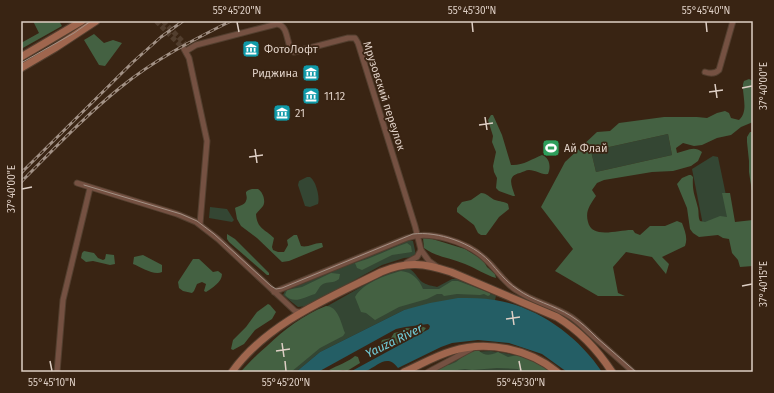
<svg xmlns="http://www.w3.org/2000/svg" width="774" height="393" viewBox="0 0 774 393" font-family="'Fira Sans',sans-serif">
<rect width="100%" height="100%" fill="#392413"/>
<!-- green -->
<g fill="#344633">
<polygon points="668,134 672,155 596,172 591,151"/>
<polygon points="713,156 718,157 731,219 703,225 692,169"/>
<path d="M307 177H310C316 181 320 197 318 204L310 207 305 206 298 185 299 181Z"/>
<polygon points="210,207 227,209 234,220 232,222 209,218"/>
<polygon points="409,240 413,241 416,255 414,257 404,258 382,265 307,306 298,307 283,295 285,291"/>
<path d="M403 268C415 267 416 279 424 283 427 285 433 286 437 287L452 279H458L496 296 495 300 476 299 404 310 320 352 296 372H240L258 354 301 321 384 274Z"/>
<path d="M491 351C515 354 529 359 550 372H433L467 352Z"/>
</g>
<!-- forest -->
<g fill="#446142" fill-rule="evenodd">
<polygon points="33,21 59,21 62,26 21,49 21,43 39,33"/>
<polygon points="94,34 104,43 113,40 122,43 105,66 99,65 84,40"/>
<path d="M749 79 753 81V122L741 127 731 135 717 138 702 145 694 146 683 143 676 148 677 153C686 151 694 145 702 152L698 161 691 166 673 171 652 172 604 180 597 183 592 190 596 196C590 205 585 211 588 222 592 240 620 229 633 230L635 233 640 235 650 226H665L677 221 682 223C685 231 688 238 685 246L662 257 669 264 666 274 652 257 626 252 613 267 618 293 625 296H598L555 271 573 249 541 207 565 162 597 132 610 131 619 123 664 117H697L707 118 717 113 725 111 729 113 731 118 739 120C749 111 742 96 743 84L744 81ZM668 134 672 155 596 172 591 151Z"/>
<path d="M491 115H493L502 135 511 165C522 166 532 159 542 155 550 158 551 167 548 174 541 175 536 170 529 170 526 170 523 172 520 173 506 176 512 186 515 196H513L499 191 496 188 497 178 494 172 493 166 496 152 492 142 493 136 488 120Z"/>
<polygon points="750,132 753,132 753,198 749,172 749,161 747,142 747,137"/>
<path d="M689 175H691L693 177C692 192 695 195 698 208 699 213 698 217 700 221L705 222 720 216 727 217 722 193H730L735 222 753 220V266L740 267 738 260 732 253 729 239 723 238 718 235 699 237 693 233 690 229 687 208 677 184 682 178Z"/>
<path d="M252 189H258C263 192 266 201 263 206 261 209 258 211 256 214 257 229 265 229 274 238L272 247 273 250 278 252H284L288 245 287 240 294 235H297L301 246C308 248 315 242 322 243L323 247 289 261 282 262 257 238 241 226 237 219 235 208C238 206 245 205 246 201 249 194 241 192 252 189Z"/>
<path d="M481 193C487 193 490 198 495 200 500 202 504 201 508 204L509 209 499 217 486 235H481L478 233 474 225 457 212V208L462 202 471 200Z"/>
<polygon points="227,234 235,239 269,273 269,275 267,275 229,242 227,239"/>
<path d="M426 237 465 249 483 260 487 267 495 274 496 278C485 275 476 268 465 264 451 258 436 257 424 248L423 238Z"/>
<path d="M407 243 411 246 412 252 392 255 362 270 357 268 355 263C373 258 389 249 407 243Z"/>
<polygon points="84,251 94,253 98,258 103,260 105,259 106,254 114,255 115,264 110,265 93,261 86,262 81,258 82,253"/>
<path d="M143 255 162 265V272C154 276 141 267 133 264L134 257Z"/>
<path d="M193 259H199L213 272 218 271 222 274C222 282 212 288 206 292L204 291 206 284 202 282 197 284 194 291 192 293 183 291 179 288 178 282Z"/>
<path d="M401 271C412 272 419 279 423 289H439L452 281H458L490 293V295L488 296 484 294 480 295 457 294 444 296 442 294H437L427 299 399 307 375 320 366 313 361 312 355 297C363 283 386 275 401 271Z"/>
<path d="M331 273 340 274 339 279C333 284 328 281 323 284 319 286 318 291 315 294 304 297 294 305 285 295L287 290 302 287Z"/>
<polygon points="268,304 270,305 276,312 272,319 255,330 244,344 233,350 231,349 233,340 246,327 257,312"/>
<path d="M326 306C338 306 341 323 345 333L343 336 320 348 291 372H241C249 362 258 354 267 346 285 329 303 315 326 306Z"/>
<path d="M421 326 426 328 423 332C416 332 410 341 402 339L398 344 394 345 387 349 382 348 379 352 376 351V348L380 345 382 340 391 338 394 333 403 331 406 328 417 329Z"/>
<path d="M478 350C485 356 489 356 498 352L508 357 522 354 548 368 551 372H521L518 369 497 368 472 370 465 369 450 371 433 372 445 365H449L456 362 467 353Z"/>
<path d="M355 356 358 357 360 363 347 371 343 370 335 372 329 370C336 366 350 361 355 356Z"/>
</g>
<!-- water -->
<path fill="#245e65" d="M458 298C470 298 483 298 495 300 538 307 578 336 602 372H567L542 354 509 343 478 340 452 343 441 347 398 368C387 353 378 366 366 371 361 373 355 372 350 372L429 329 430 326 428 324 405 327 396 329 318 372H296L320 352 404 310 430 303Z"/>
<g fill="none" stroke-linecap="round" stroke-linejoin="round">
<!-- minor-tunnel -->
<g stroke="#523e2e" stroke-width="5" stroke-dasharray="5 2.5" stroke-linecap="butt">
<polyline points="156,21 184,49"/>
<polyline points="163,21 187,46"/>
</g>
<!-- minor casing -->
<g stroke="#533f2f" stroke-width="7">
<g id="minor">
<polyline points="184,49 189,58 207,141 200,224"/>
<path d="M186 51 196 45 277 24C290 26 285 46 294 52L348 38H355L358 43 415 226 421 250 429 261 436 266"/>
<path d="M705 72C711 74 715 74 719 70L733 21"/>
<polyline points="77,183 177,214 196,222 218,239 295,311 302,313"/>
<polyline points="406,263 417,257 421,250"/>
<path d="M274 292 407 238C430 230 467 242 484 258 496 268 503 282 516 290 533 302 554 306 571 317 580 323 587 331 594 337 607 349 620 360 633 372"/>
<polyline points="57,372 63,300 90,188"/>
<polyline points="428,372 471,349"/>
</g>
</g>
<!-- secondary casing -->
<g stroke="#533f2f" stroke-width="9">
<g id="secondary">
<polyline points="21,57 82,21"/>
<polyline points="21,68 55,48 96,21"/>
<path d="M232 372C267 323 329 298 381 272 407 261 424 263 451 272L557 317C580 331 597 349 612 372"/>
<path d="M404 372C420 365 435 356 452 351 487 340 529 349 557 372"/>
</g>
</g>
<!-- minor -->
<use href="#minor" stroke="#755142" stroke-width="5"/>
<!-- secondary -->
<use href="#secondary" stroke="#9f664e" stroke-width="7"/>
<!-- tram -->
<g stroke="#a29185" stroke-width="1">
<polyline points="21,63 74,33 91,21"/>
<path d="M84 185 181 214 197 221 214 234 271 286 276 289 282 288 413 234C438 231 472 243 489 261 498 271 505 281 517 289 533 301 554 305 571 316 581 322 589 330 597 338 610 349 623 361 636 372"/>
</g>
<!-- rail casing -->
<g stroke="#a29185" stroke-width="3">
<g id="rail">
<polyline points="21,173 133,62 161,37 183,21"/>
<path d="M21 182C53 150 85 116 121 87 154 60 193 40 231 21"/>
</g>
</g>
<!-- rail -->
<use href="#rail" stroke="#392413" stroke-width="1.5" stroke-dasharray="4.5" stroke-linecap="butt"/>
</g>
<!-- ticks -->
<path fill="none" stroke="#decfc5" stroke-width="1.5" d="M237 22 239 32M472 22 473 32M706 22 707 32M715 84 717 98M742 88 752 86M709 92 723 90M485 117 487 130M479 125 493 123M255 149 257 163M249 157 263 155M22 189 32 187M742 286 752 284M512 311 514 325M506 319 520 317M282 343 284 357M276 351 290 349M50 361 52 371M285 361 286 371M519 361 521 371"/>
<!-- icons -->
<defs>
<g id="museum-square" transform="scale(0.9)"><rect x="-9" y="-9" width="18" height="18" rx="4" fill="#0f9aa8" stroke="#392413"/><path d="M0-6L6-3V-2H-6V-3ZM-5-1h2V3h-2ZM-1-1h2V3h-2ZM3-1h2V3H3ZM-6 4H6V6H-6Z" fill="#fff"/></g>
<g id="stadium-square" transform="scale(0.9)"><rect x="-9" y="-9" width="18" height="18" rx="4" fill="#2e9e5b" stroke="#392413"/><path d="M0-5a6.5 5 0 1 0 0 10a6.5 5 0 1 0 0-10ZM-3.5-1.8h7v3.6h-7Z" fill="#fff"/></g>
</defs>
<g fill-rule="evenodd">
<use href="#museum-square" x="251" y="49"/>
<use href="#museum-square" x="311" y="73"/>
<use href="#museum-square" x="311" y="96"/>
<use href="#museum-square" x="282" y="113"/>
<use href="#stadium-square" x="551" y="148"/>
</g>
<g text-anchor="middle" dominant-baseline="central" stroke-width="3.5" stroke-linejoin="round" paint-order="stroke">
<!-- poi labels -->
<g font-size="11" fill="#decfc5" stroke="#392413" text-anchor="start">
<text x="264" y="49">ФотоЛофт</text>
<text x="298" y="73" text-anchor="end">Риджина</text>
<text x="324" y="96">11.12</text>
<text x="295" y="113">21</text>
<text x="564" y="148">Ай Флай</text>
</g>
<!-- street labels -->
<g font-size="11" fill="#decfc5" stroke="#392413">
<text transform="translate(384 96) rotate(72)">Мрузовский переулок</text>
</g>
<!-- water labels -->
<g font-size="12" font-style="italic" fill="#73d0dd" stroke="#392413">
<text transform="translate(394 341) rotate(-26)">Yauza River</text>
</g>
</g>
<!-- border -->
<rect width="774" height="393" fill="none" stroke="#392413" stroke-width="44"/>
<rect x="22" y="22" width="730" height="349" fill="none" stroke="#decfc5" stroke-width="1.5"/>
<g font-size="10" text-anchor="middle" fill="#decfc5">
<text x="237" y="14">55°45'20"N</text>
<text x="472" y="14">55°45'30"N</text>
<text x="706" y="14">55°45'40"N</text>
<text transform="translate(763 86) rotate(-90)" y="4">37°40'00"E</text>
<text transform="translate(11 189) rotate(-90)" y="4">37°40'00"E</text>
<text transform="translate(763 284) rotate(-90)" y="4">37°40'15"E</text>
<text x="52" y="386">55°45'10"N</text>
<text x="286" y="386">55°45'20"N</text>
<text x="521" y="386">55°45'30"N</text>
</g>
</svg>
